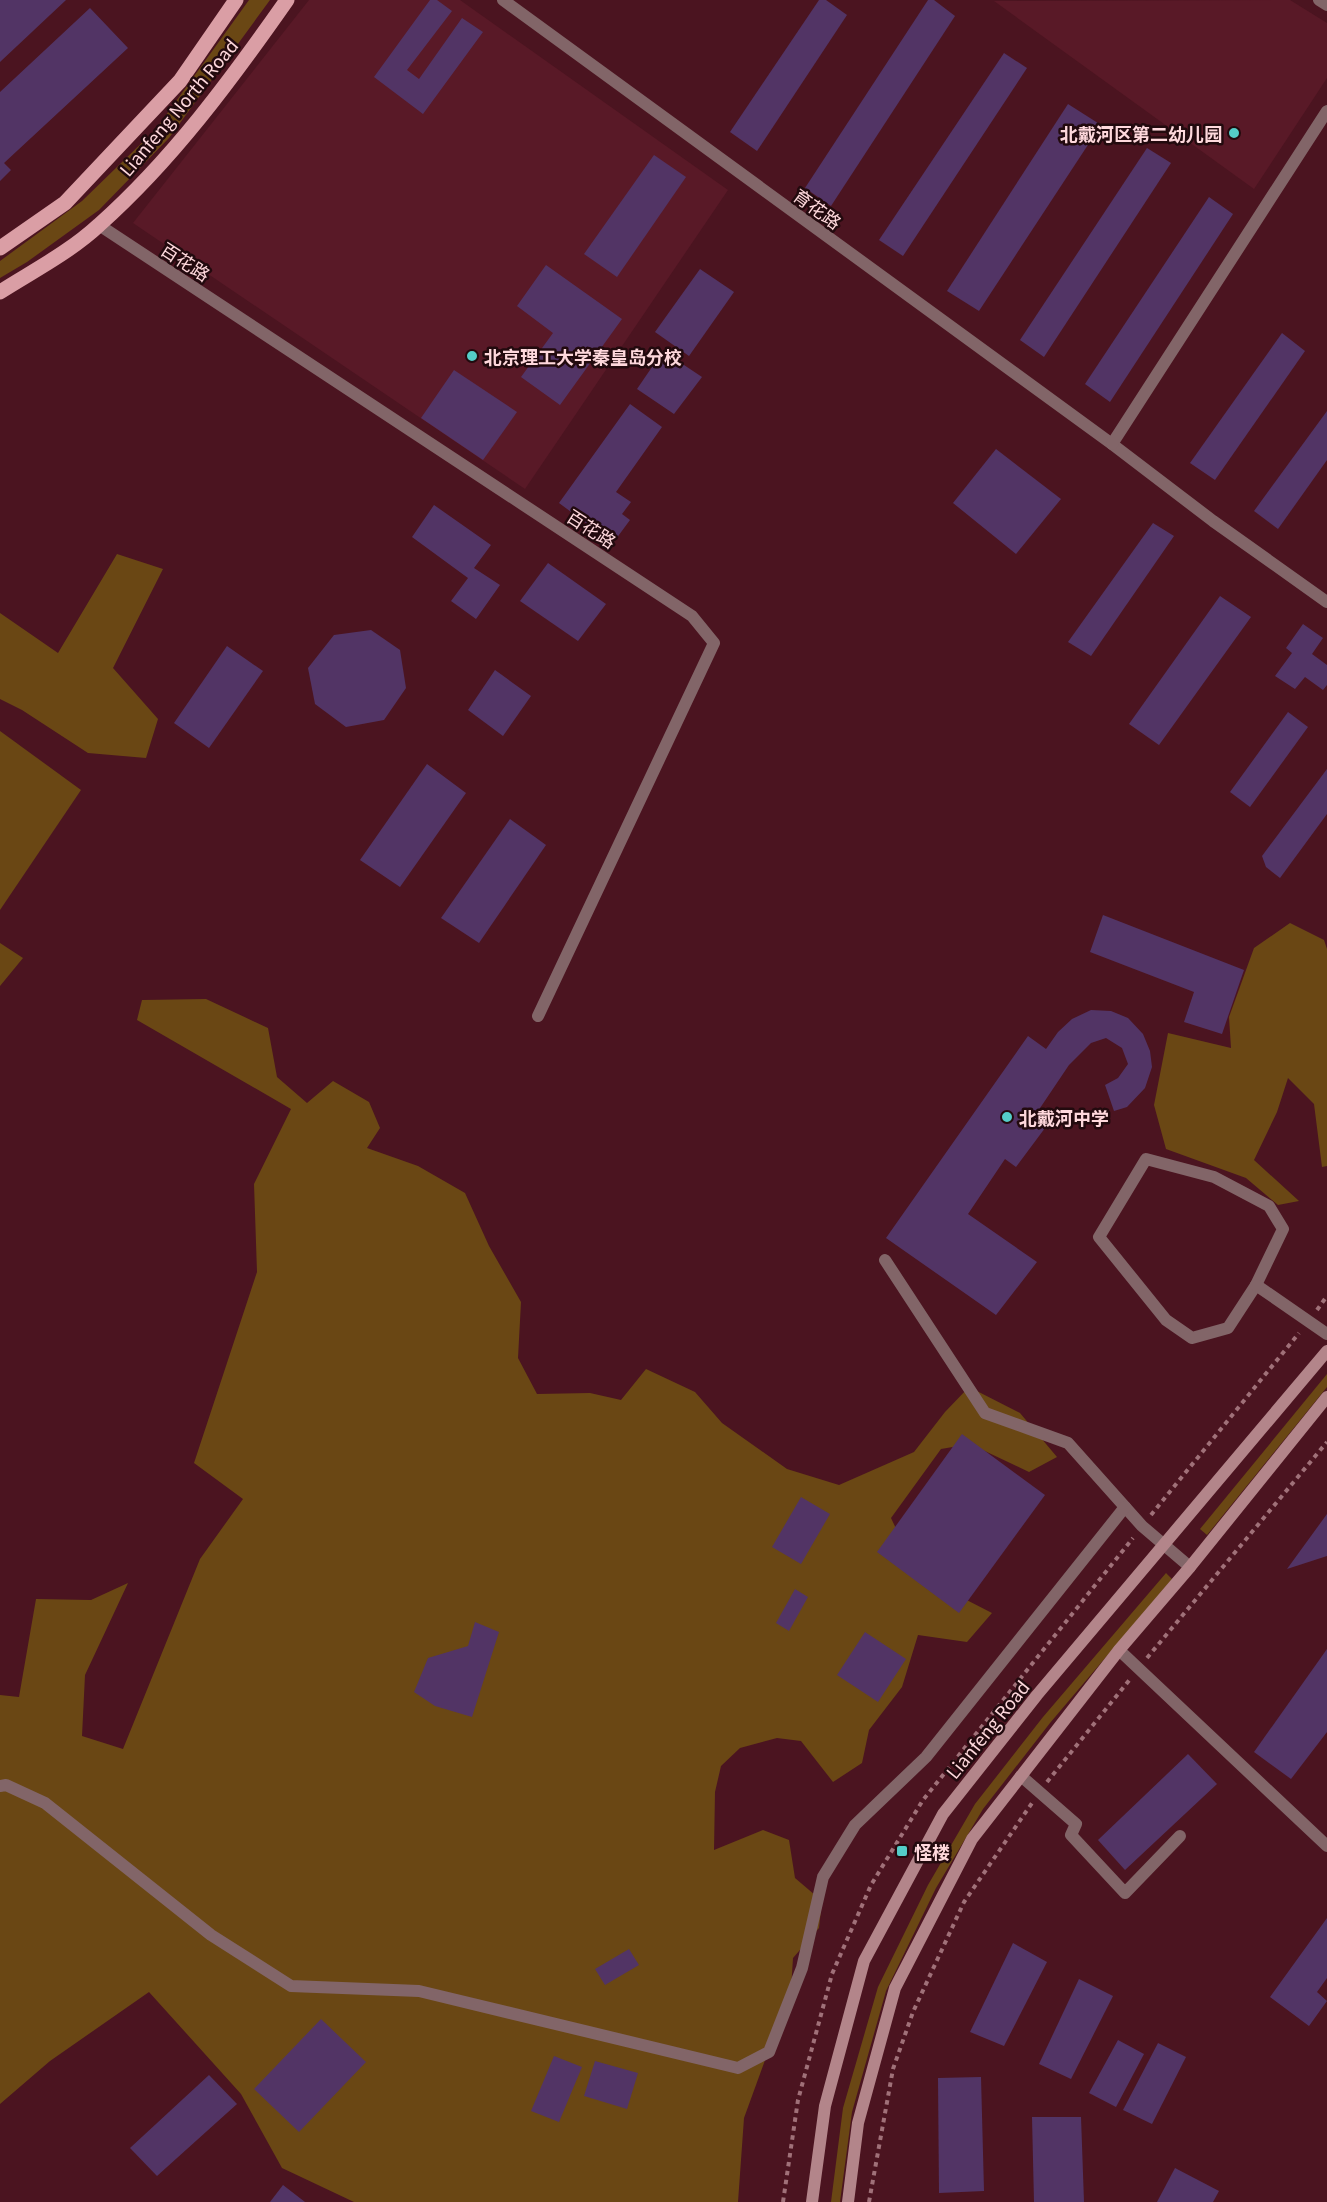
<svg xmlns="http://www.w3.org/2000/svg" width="1327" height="2202" viewBox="0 0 1327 2202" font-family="Georgia,'Noto Sans SC',serif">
<rect width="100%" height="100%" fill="#4b1420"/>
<!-- built -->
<g fill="#591927">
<polygon points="309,0 460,0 728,190 525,489 133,223"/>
<polygon points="1290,0 1327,23 1327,78 1254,189 994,1"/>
</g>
<!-- green -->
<g fill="#6a4714">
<polygon points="249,0 270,0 169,138 99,210 27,262 0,278 0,261 82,201 156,129"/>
<polygon points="117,554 163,569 113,668 158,719 146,758 88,753 22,710 0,699 0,613 58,653"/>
<polygon points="0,731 81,790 0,910"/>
<polygon points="1290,923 1324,940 1327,949 1327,1166 1322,1167 1314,1104 1288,1078 1277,1112 1254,1160 1299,1201 1278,1205 1246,1178 1166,1149 1154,1105 1168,1033 1231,1048 1229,1017 1254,948"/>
<polygon points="0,943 23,958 0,986"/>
<polygon points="206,999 268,1028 277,1077 307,1103 333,1081 369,1102 380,1128 367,1148 418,1166 465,1193 489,1246 521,1302 518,1358 537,1394 590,1393 621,1400 646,1369 695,1392 722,1423 787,1469 839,1485 914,1452 945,1412 969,1387 1020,1413 1057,1457 1029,1472 970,1444 941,1449 891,1518 900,1537 953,1593 992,1613 967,1642 918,1635 902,1687 869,1730 862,1763 833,1782 801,1741 777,1738 740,1748 721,1766 715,1792 714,1850 763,1830 789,1840 795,1878 822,1901 819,1928 793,1958 791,1989 744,2118 738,2202 354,2202 282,2168 241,2094 149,1992 50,2061 0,2104 0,1695 19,1697 36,1599 91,1600 128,1583 85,1675 82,1736 123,1749 200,1559 243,1499 194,1463 257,1272 254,1184 291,1109 137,1020 142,1000"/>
<polygon points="1327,1374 1327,1387 1207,1535 1200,1529"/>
<polygon points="1166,1573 1172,1579 1050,1723 983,1809 936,1888 886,1991 852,2112 840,2202 831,2202 843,2108 878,1987 928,1885 975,1804 1043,1717"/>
</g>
<!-- building -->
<g fill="#523465">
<polygon points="0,0 66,0 0,62"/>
<polygon points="430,0 437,0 452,11 407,70 419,79 462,18 483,32 423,114 374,77"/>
<polygon points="819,0 826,0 847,15 757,151 730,132"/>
<polygon points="928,0 934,0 955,16 831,206 805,188"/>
<polygon points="90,8 128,48 4,163 11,170 0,181 0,92"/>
<polygon points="1004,53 1027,68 903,256 879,240"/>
<polygon points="1068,104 1101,125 979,311 947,291"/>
<polygon points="1147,148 1171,163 1044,357 1020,340"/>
<polygon points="654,155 686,177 617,277 584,254"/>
<polygon points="1209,197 1233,214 1110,402 1085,384"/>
<polygon points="546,265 622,319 560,405 521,377 553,333 517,306"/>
<polygon points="700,269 734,292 689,356 655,332"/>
<polygon points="1282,333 1305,351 1215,480 1190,463"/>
<polygon points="663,351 702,377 674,414 637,389"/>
<polygon points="454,370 517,412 483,460 421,418"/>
<polygon points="630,404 662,427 616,492 631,502 622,514 630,520 613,543 559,503"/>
<polygon points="1327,411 1327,460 1278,529 1254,511"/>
<polygon points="996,449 1061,499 1016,554 953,503"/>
<polygon points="434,505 491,545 474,568 500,585 476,619 451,601 468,578 412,537"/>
<polygon points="1153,523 1174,536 1091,656 1068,642"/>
<polygon points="548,563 606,604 578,641 520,601"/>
<polygon points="1220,596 1251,617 1159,745 1129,724"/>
<polygon points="1303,624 1323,638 1312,654 1327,665 1327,685 1323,690 1305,677 1295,689 1275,676 1292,653 1286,648"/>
<polygon points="371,630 400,650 406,688 384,720 346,727 315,704 308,668 334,635"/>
<polygon points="227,646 263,671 209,748 174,723"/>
<polygon points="495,670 531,696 503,736 468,710"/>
<polygon points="1288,712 1308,727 1250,807 1230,792"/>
<polygon points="427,764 466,793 400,887 360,860"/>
<polygon points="1327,769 1327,814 1280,878 1266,867 1262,856"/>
<polygon points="510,819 546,845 479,943 441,918"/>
<polygon points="1103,915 1244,970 1222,1034 1184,1022 1194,992 1090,952"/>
<polygon points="1091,1010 1111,1011 1128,1018 1143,1034 1150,1051 1152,1067 1145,1088 1127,1107 1114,1111 1105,1085 1118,1078 1128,1064 1122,1048 1106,1038 1091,1043 1069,1065 1034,1117 1048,1124 1016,1167 1005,1159 968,1214 1037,1262 996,1315 886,1238 1028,1036 1046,1049 1058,1032 1072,1019"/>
<polygon points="962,1434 1045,1495 959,1613 877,1552"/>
<polygon points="801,1497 830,1514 801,1564 772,1547"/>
<polygon points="1327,1514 1327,1556 1287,1569"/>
<polygon points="795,1589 808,1597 789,1631 776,1623"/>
<polygon points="475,1622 499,1632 472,1717 435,1706 414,1692 428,1658 468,1646"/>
<polygon points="865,1632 906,1659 878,1702 837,1675"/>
<polygon points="1327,1649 1327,1732 1291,1779 1254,1752"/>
<polygon points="1188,1754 1217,1784 1125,1870 1098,1840"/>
<polygon points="1327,1918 1327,1978 1317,1992 1327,2001 1309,2026 1270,1997"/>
<polygon points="1013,1943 1047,1962 1004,2046 970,2032"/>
<polygon points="629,1949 639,1965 605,1985 595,1969"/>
<polygon points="1079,1979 1113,1996 1071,2079 1039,2064"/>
<polygon points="321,2019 366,2062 299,2132 254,2089"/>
<polygon points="1118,2040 1144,2054 1116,2107 1089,2093"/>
<polygon points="1158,2043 1186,2057 1152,2124 1123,2110"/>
<polygon points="554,2056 582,2067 559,2122 531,2111"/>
<polygon points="595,2061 638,2073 627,2109 584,2096"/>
<polygon points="209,2075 237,2104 157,2176 130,2148"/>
<polygon points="981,2077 984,2191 939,2193 938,2078"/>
<polygon points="1032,2117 1081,2117 1084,2202 1034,2202"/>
<polygon points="1175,2168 1219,2191 1213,2202 1157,2202"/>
<polygon points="283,2185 305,2202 270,2202"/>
</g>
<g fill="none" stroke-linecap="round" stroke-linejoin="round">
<!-- path -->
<g stroke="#a07179" stroke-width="4" stroke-dasharray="4.5 4.5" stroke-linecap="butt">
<polyline points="1317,1310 1327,1296"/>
<polyline points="1151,1515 1299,1333"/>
<polyline points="1147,1658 1327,1442"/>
<polyline points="1047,1782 1131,1678"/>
<polyline points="783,2202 798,2100 832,1974 871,1885 923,1800 1133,1538"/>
<polyline points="869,2202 893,2069 913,2012 964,1902 1032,1803"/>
</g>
<!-- service -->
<g stroke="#826568" stroke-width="12">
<polygon points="1146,1159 1214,1177 1269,1206 1283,1229 1256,1285 1228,1328 1192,1338 1166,1320 1099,1237"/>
<polyline points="885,1260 985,1413 1068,1443 1142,1526 1190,1567"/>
<polyline points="1256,1285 1327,1334"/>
<polyline points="1119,1650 1327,1846"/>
<polyline points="1021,1776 1076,1824 1071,1835 1125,1893 1180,1836"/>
<polyline points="0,1786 6,1785 45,1803 211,1935 291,1986 419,1991 738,2068 769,2052 802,1968 823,1877 855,1825 926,1757 1125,1507"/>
</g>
<!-- minor -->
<g stroke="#826568" stroke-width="12">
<polyline points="1319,0 1327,5"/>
<polyline points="99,225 692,616 714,643 538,1016"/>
</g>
<!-- tertiary -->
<g stroke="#826568" stroke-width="12">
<polyline points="503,0 1112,444 1213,521 1327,602"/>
<polyline points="1112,444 1327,111"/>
</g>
<!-- secondary -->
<g stroke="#b3858a" stroke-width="12">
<polyline points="812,2202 825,2106 864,1961 943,1814 1037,1695 1327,1351"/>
<polyline points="848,2202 858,2123 895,1988 972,1839 1119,1650 1190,1567 1327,1397"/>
</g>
<!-- primary -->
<g stroke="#da9ea5" stroke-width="15">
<polyline points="0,248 65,203 180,81 236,0"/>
<path d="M0 292C33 271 70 252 99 225 172 160 231 80 287 0"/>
</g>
</g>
<!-- markers -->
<g fill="#54cdc8" stroke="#220a0e" stroke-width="2">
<circle cx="1234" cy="133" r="6"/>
<circle cx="472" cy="356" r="6"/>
<circle cx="1007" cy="1117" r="6"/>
<rect x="896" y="1845" width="12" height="12" rx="3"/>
</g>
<g text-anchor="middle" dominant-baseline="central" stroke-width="5" stroke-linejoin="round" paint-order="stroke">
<!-- street labels -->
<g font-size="18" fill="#fed8dc" stroke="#220a0e">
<text transform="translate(178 107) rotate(-50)">Lianfeng North Road</text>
<text transform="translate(818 208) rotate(36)">育花路</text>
<text transform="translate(186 261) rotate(33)">百花路</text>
<text transform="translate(592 528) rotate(33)">百花路</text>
<text transform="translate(987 1729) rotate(-51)">Lianfeng Road</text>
</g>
<!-- poi labels -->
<g font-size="18" font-weight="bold" fill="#fed8dc" stroke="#220a0e" text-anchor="start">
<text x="1222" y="133" text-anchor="end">北戴河区第二幼儿园</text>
<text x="484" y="356">北京理工大学秦皇岛分校</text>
<text x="1019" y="1117">北戴河中学</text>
<text x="914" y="1851">怪楼</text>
</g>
</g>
</svg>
